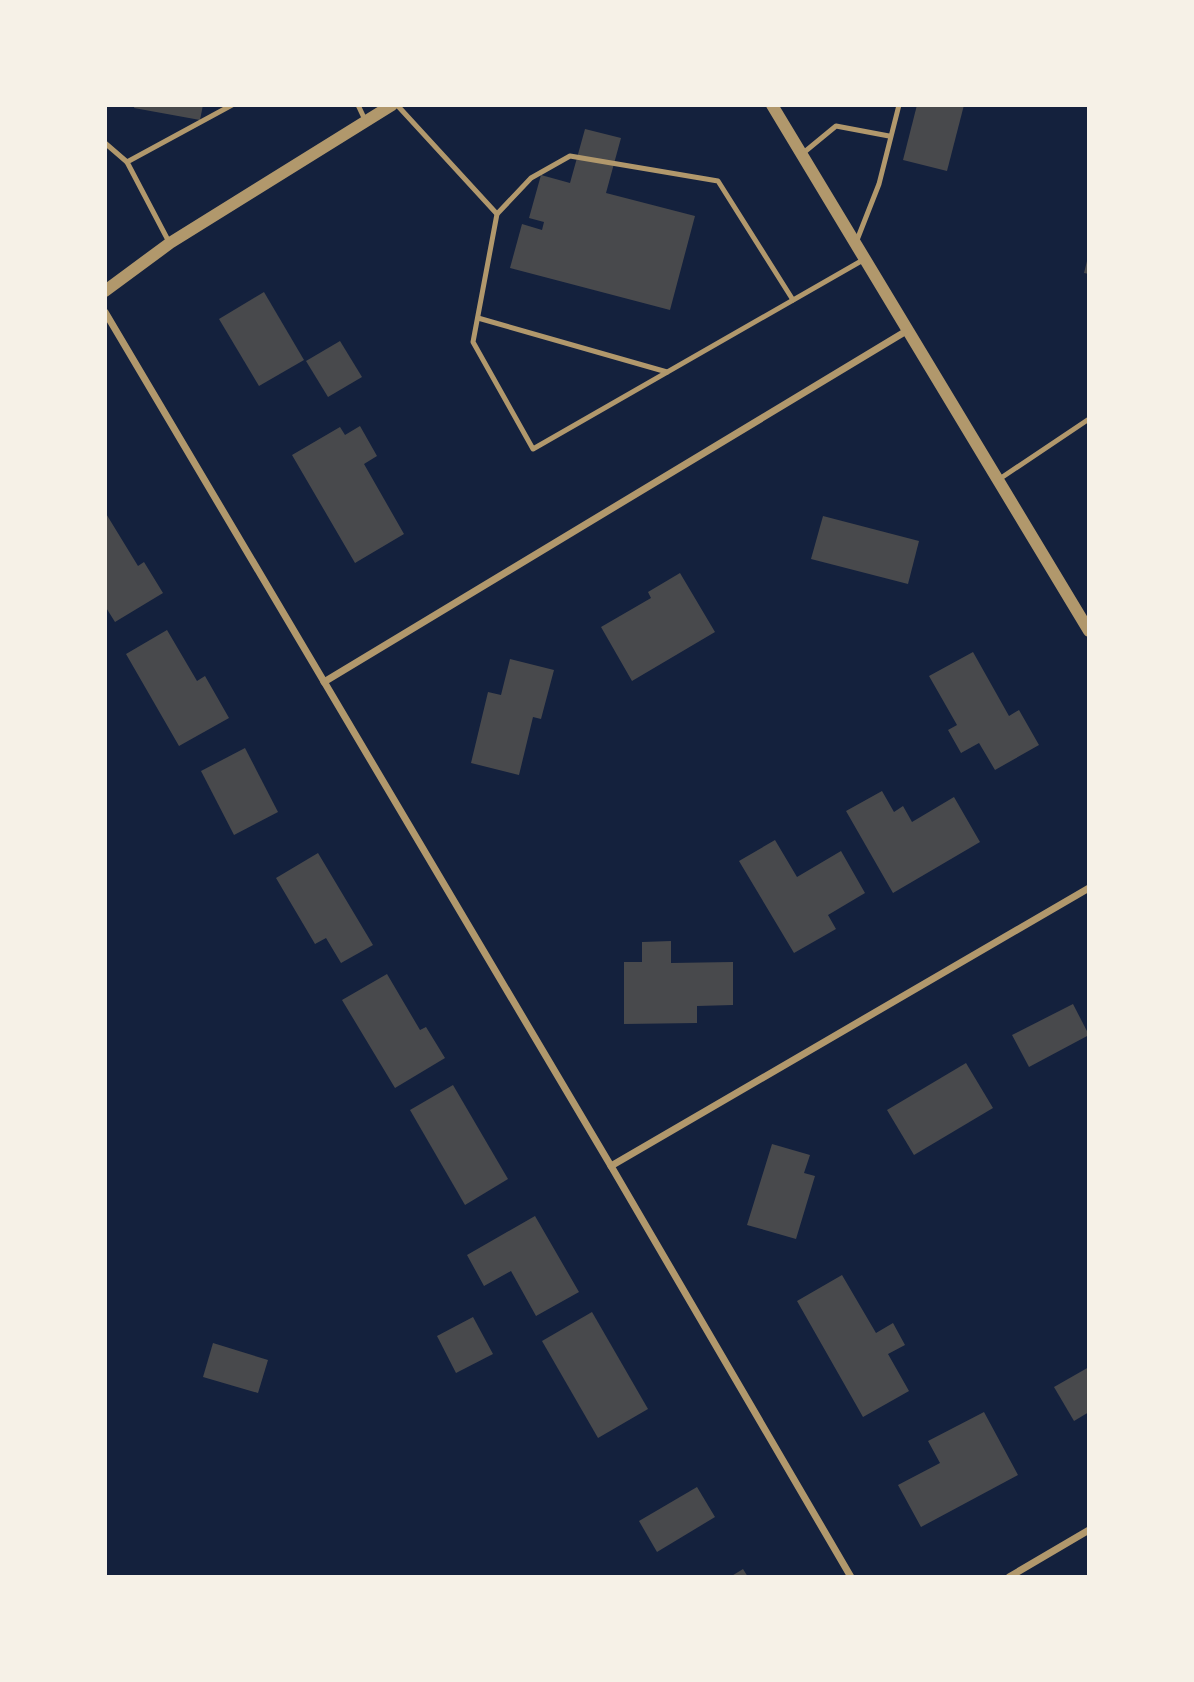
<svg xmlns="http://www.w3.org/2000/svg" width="1194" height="1682" viewBox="0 0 1194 1682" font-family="'Fira Sans Condensed',sans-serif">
<rect width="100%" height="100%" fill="#14213d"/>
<!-- building -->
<g fill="#48494c">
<polygon points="135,105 203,105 200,120 134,108"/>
<polygon points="917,105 964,105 947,171 903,160"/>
<polygon points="585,129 621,138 606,193 695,216 670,310 510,268 522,224 542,230 544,222 529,218 541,175 570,183"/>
<polygon points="1088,257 1089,258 1089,274 1084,273"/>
<polygon points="264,292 304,360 259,386 219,319"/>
<polygon points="340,341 362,377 328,397 306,361"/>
<polygon points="360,426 377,456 364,464 404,534 355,563 292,455 340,427 345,435"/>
<polygon points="105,512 138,566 144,562 163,593 115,622 105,606"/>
<polygon points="823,516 919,541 908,584 811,559"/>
<polygon points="680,573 715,632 632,681 601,627 651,598 648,592"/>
<polygon points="167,630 197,681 205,676 229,718 179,746 126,654"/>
<polygon points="973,652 1009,716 1019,710 1039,745 995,770 979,743 961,753 948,730 957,725 929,676"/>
<polygon points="510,659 554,670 541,719 533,717 519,775 471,763 488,692 501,695"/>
<polygon points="245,748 278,812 234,835 201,771"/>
<polygon points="882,791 894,812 903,806 912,822 954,797 980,842 893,893 846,811"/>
<polygon points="775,840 797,877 841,851 865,893 828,915 836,929 794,953 739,861"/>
<polygon points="318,853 373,945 341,963 326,938 315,944 276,878"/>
<polygon points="671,941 671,963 733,962 733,1005 697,1006 697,1023 624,1024 624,962 642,962 642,942"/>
<polygon points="387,974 420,1030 426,1027 445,1058 395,1088 342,1000"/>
<polygon points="1073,1004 1089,1035 1029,1067 1012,1035"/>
<polygon points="966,1063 993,1108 914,1155 887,1110"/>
<polygon points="453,1085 508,1179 465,1205 410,1110"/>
<polygon points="772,1144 810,1155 804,1173 815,1176 796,1239 747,1225"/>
<polygon points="535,1216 579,1292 536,1316 511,1271 484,1286 467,1255"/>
<polygon points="842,1275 876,1333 893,1323 905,1345 888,1354 909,1391 863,1417 797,1301"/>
<polygon points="592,1312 648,1409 598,1438 542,1341"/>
<polygon points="473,1317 493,1354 456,1373 437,1336"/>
<polygon points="213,1343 268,1360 258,1393 203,1377"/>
<polygon points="1089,1367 1089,1412 1074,1421 1054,1387"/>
<polygon points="984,1412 1018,1475 921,1527 898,1485 940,1463 928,1441"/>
<polygon points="697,1487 715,1517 657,1552 639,1521"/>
<polygon points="743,1569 748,1577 730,1577"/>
</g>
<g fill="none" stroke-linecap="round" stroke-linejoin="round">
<!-- service -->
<g stroke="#b1986c" stroke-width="5">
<polyline points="358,105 366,122"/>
<polyline points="397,105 497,214 473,342 533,449 863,260"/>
<polyline points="105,143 127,162"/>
<polyline points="802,154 836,126 889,136"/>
<polyline points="497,214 531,178 570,156 718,181 793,300"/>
<polyline points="857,240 879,184 899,105"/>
<polyline points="169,242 127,162 232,105"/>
<polyline points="478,318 667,372"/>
<polyline points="998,480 1089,419"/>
</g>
<!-- minor -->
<g stroke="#b1986c" stroke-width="7">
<polyline points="105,312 611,1166 851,1577"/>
<polyline points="324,682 908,330"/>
<polyline points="611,1166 1089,888"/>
<polyline points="1009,1577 1089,1530"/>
</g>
<!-- tertiary -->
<g stroke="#b1986c" stroke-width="12">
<polyline points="772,105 1089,631"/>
<polyline points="105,291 170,243 392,105"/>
</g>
</g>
<!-- border -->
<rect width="1194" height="1682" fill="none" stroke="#f6f1e7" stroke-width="214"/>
</svg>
